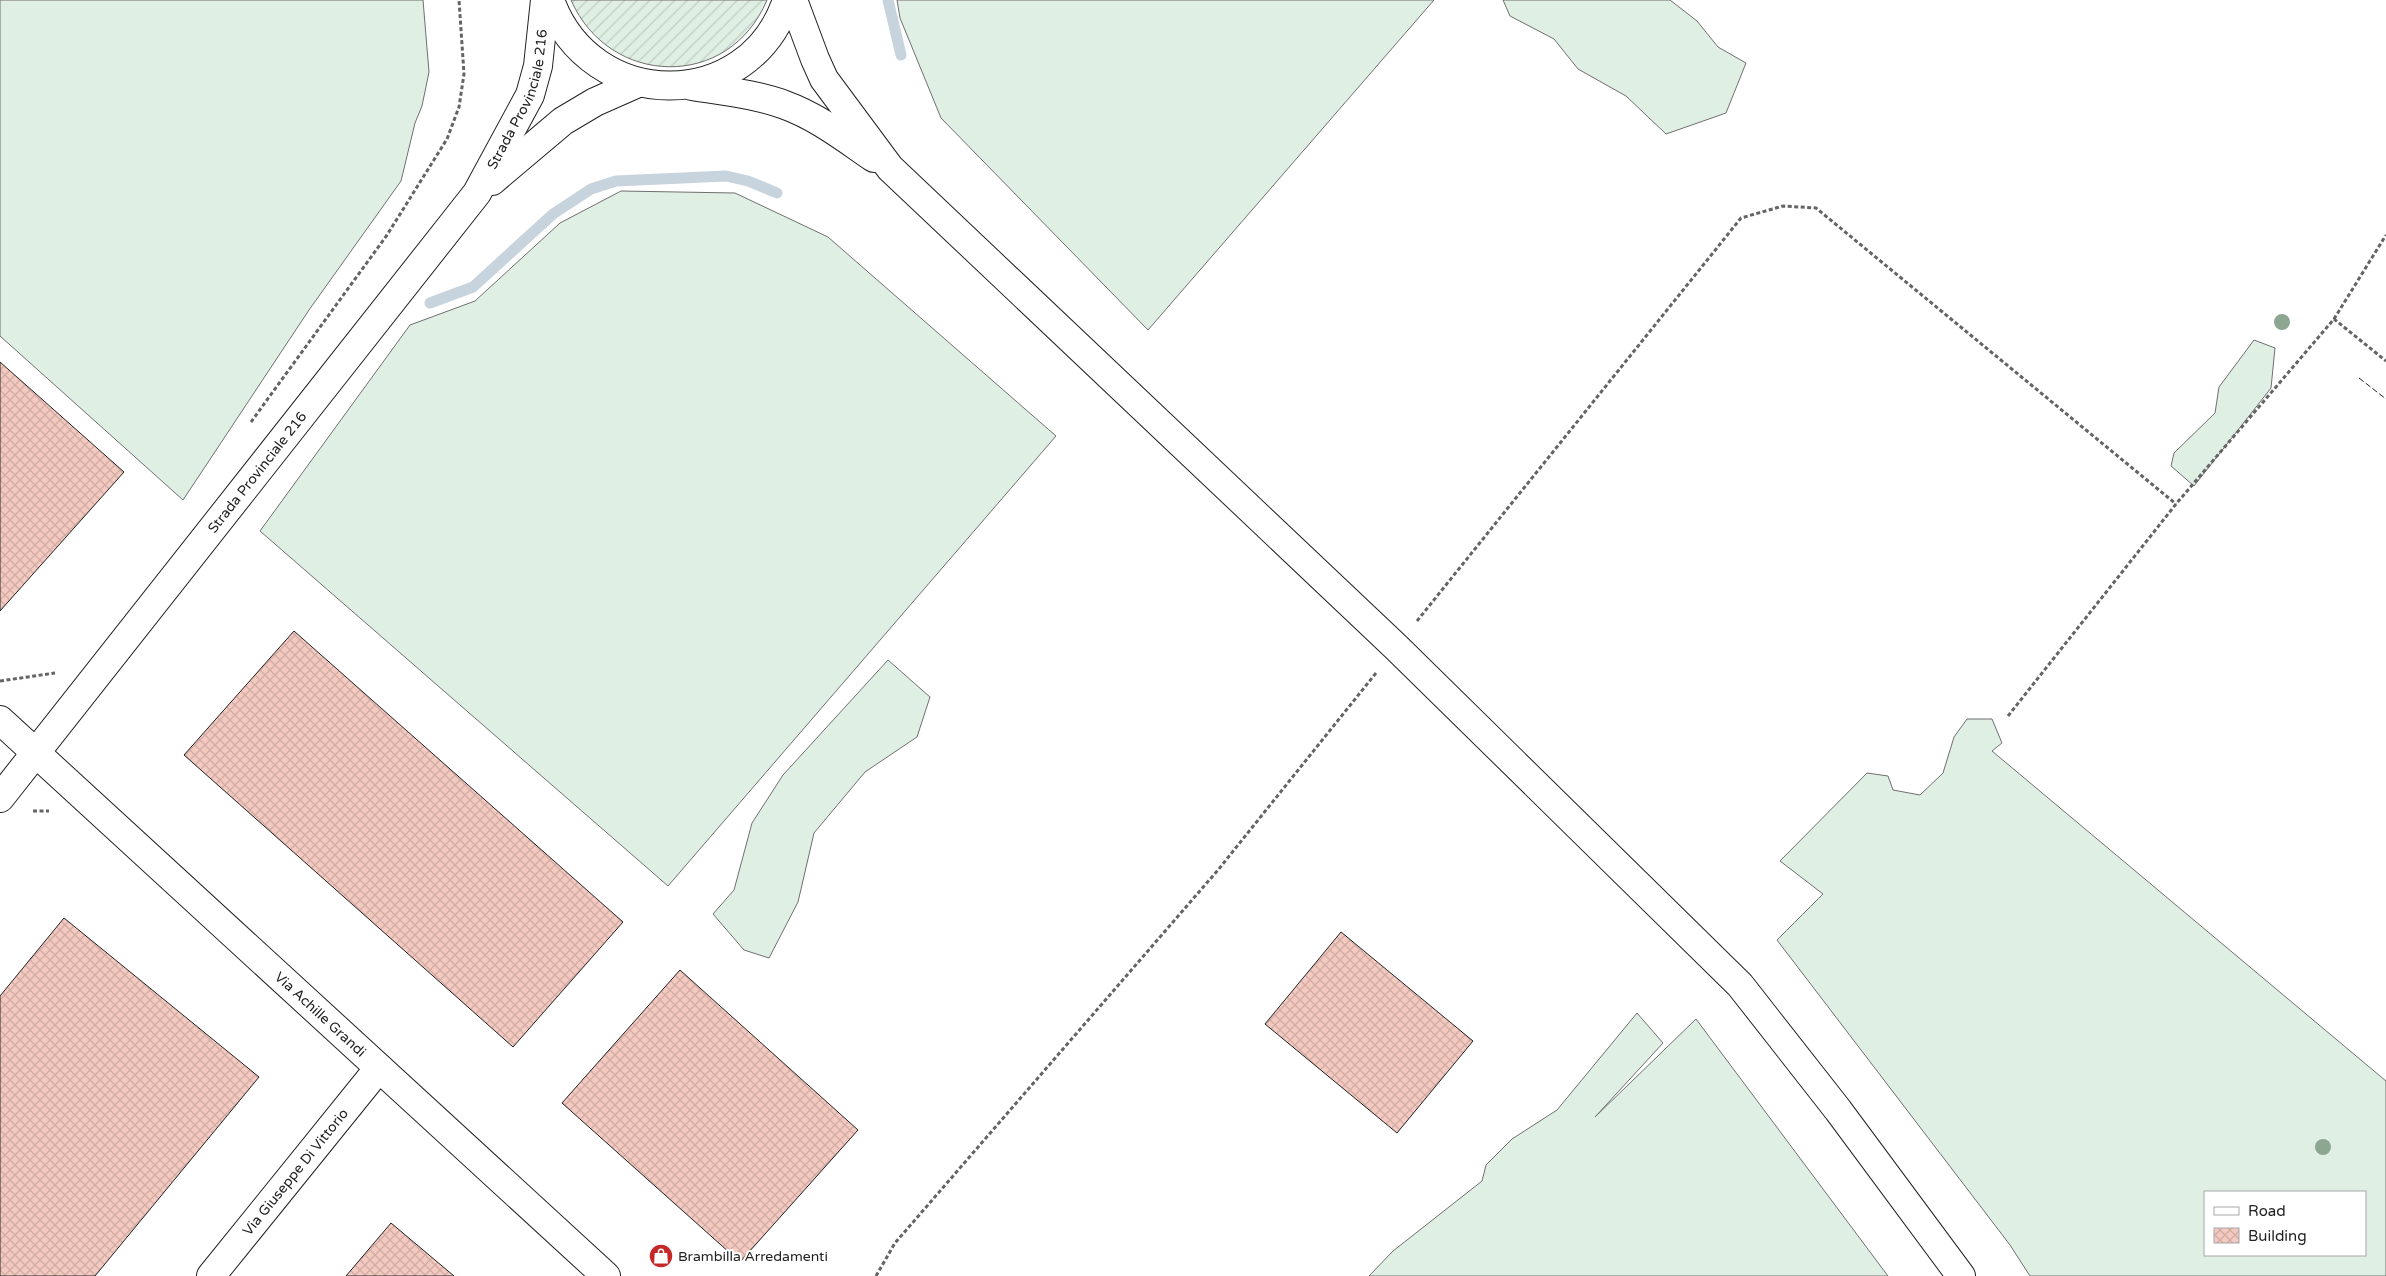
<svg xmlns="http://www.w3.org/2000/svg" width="2386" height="1276" viewBox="0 0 2386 1276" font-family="'Varela Round',sans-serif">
<defs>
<pattern id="garden-furrows" width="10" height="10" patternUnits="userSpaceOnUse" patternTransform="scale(1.25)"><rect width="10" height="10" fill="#e0efe3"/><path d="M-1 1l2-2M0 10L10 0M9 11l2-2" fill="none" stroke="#c0cdc2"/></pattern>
<pattern id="building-cross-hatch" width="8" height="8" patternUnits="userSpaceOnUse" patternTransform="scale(1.25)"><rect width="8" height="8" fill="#f3c9c0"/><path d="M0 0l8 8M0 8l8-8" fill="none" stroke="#d0aca5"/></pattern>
</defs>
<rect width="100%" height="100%" fill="#fff"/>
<!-- grass -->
<g fill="#e0efe3" stroke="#6f6f6f" fill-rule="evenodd">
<polygon points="0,0 423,0 429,72 422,106 415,123 401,181 309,310 183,500 0,336"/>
<polygon points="897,0 1434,0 1148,330 941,118 900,18"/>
<polygon points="1503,0 1670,0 1697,21 1718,47 1746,63 1726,113 1666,134 1626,96 1578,69 1554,39 1510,16"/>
<polygon points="621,191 735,193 828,237 1056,436 668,886 260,531 410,325 475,301 560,223"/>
<polygon points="2254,340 2275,348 2271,388 2194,486 2171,466 2174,453 2215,413 2219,387"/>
<polygon points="888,660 930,697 917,737 865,772 814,833 798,902 769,958 744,950 713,914 734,890 752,823 783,775"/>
<path d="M1967 719H1992L2002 743 1992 751 2386 1081V1276H2030L2010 1245 1777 940 1823 894 1780 861 1867 773 1888 776 1893 790 1920 795 1943 773 1954 737ZM2205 1192H2365V1255H2205Z"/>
<polygon points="1637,1013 1663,1043 1595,1117 1696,1019 1888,1276 1369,1276 1393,1251 1482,1181 1486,1165 1512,1139 1557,1110"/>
</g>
<!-- garden -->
<path fill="url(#garden-furrows)" stroke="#6f6f6f" d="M571 0H767C729 91 609 87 571 0Z"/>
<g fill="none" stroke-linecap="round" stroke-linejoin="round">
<!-- stream -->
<g stroke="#c7d3dd" stroke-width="11">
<polyline points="888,0 901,55"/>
<polyline points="430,303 473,287 553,214 591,189 616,181 726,176 748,181 777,193"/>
</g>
</g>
<!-- building -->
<g fill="url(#building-cross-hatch)" stroke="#222">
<polygon points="0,362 124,472 0,611"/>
<polygon points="294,631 623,922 513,1047 184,755"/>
<polygon points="64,918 259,1077 95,1276 0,1276 0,996"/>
<polygon points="1341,932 1473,1041 1397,1133 1265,1024"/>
<polygon points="680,970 858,1130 740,1262 562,1103"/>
<polygon points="391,1223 454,1276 346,1276"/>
</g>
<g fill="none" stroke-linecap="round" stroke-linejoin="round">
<!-- minor casing -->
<g stroke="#222" stroke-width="30">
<g id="minor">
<polyline points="492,181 563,121 595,102 638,83"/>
<path id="s1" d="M0 720 606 1276"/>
<path id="s2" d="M0 798 477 193 530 95 538 66 545 0"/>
<path id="s3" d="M211 1276 379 1068"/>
</g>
</g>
<!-- major casing -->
<g stroke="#222" stroke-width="30">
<g id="major">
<path d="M550 0C590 113 749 115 787 0"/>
<polyline points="793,0 815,59 824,79 890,168 1396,647 1740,985 1838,1110 1961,1276"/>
<path d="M692 86C722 91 756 94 785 105 818 117 846 139 874 158"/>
</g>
</g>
<!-- path -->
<g stroke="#646464" stroke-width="3" stroke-dasharray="4 2.5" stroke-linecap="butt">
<polyline points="2334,319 2386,235"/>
<polyline points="251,422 387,235 447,139 459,107 464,74 459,0"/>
<polyline points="1417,621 1741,218 1783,206 1816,208 2176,504"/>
<polyline points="0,681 55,673"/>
<polyline points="2008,716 2176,504 2334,319 2386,361"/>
<polyline points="33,811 49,811"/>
<polyline points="876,1276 895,1243 1218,870 1376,673"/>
</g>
<!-- minor -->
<use href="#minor" stroke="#fff" stroke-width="28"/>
<!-- major -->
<use href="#major" stroke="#fff" stroke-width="28"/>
<!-- fence -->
<polyline stroke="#222" stroke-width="1" stroke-dasharray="6 2.5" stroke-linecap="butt" points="2359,378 2386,399"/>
</g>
<!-- trees -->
<g fill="#8da692">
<circle cx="2282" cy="322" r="8"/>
<circle cx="2323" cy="1147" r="8"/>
</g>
<!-- icons -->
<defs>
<g id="shop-disc" transform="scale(1.25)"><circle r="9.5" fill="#c62828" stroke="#fff"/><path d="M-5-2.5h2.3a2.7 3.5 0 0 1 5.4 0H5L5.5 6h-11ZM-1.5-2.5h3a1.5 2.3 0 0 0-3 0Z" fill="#fff"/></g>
</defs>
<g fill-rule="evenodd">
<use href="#shop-disc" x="661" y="1256"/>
</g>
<g text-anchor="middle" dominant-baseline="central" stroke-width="4" stroke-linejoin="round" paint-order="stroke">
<!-- street labels -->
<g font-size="14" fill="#222" stroke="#fff">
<text stroke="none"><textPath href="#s2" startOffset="874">Strada Provinciale 216</textPath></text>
<text stroke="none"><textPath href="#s2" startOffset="415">Strada Provinciale 216</textPath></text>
<text stroke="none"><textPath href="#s1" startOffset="435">Via Achille Grandi</textPath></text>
<text stroke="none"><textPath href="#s3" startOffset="134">Via Giuseppe Di Vittorio</textPath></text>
</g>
<!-- poi labels -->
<g font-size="14" fill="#222" stroke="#fff" text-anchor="start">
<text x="678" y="1256">Brambilla Arredamenti</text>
</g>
</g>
<!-- legend -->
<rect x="2204" y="1191" width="162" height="65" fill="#ffffff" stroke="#a7a7a7"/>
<rect x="2214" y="1207" width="25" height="8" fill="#ffffff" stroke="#a7a7a7"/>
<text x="2248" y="1216" font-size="15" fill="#222222">Road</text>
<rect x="2214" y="1228" width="25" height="15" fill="url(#building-cross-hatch)" stroke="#a7a7a7"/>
<text x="2248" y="1241" font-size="15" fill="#222222">Building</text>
</svg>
